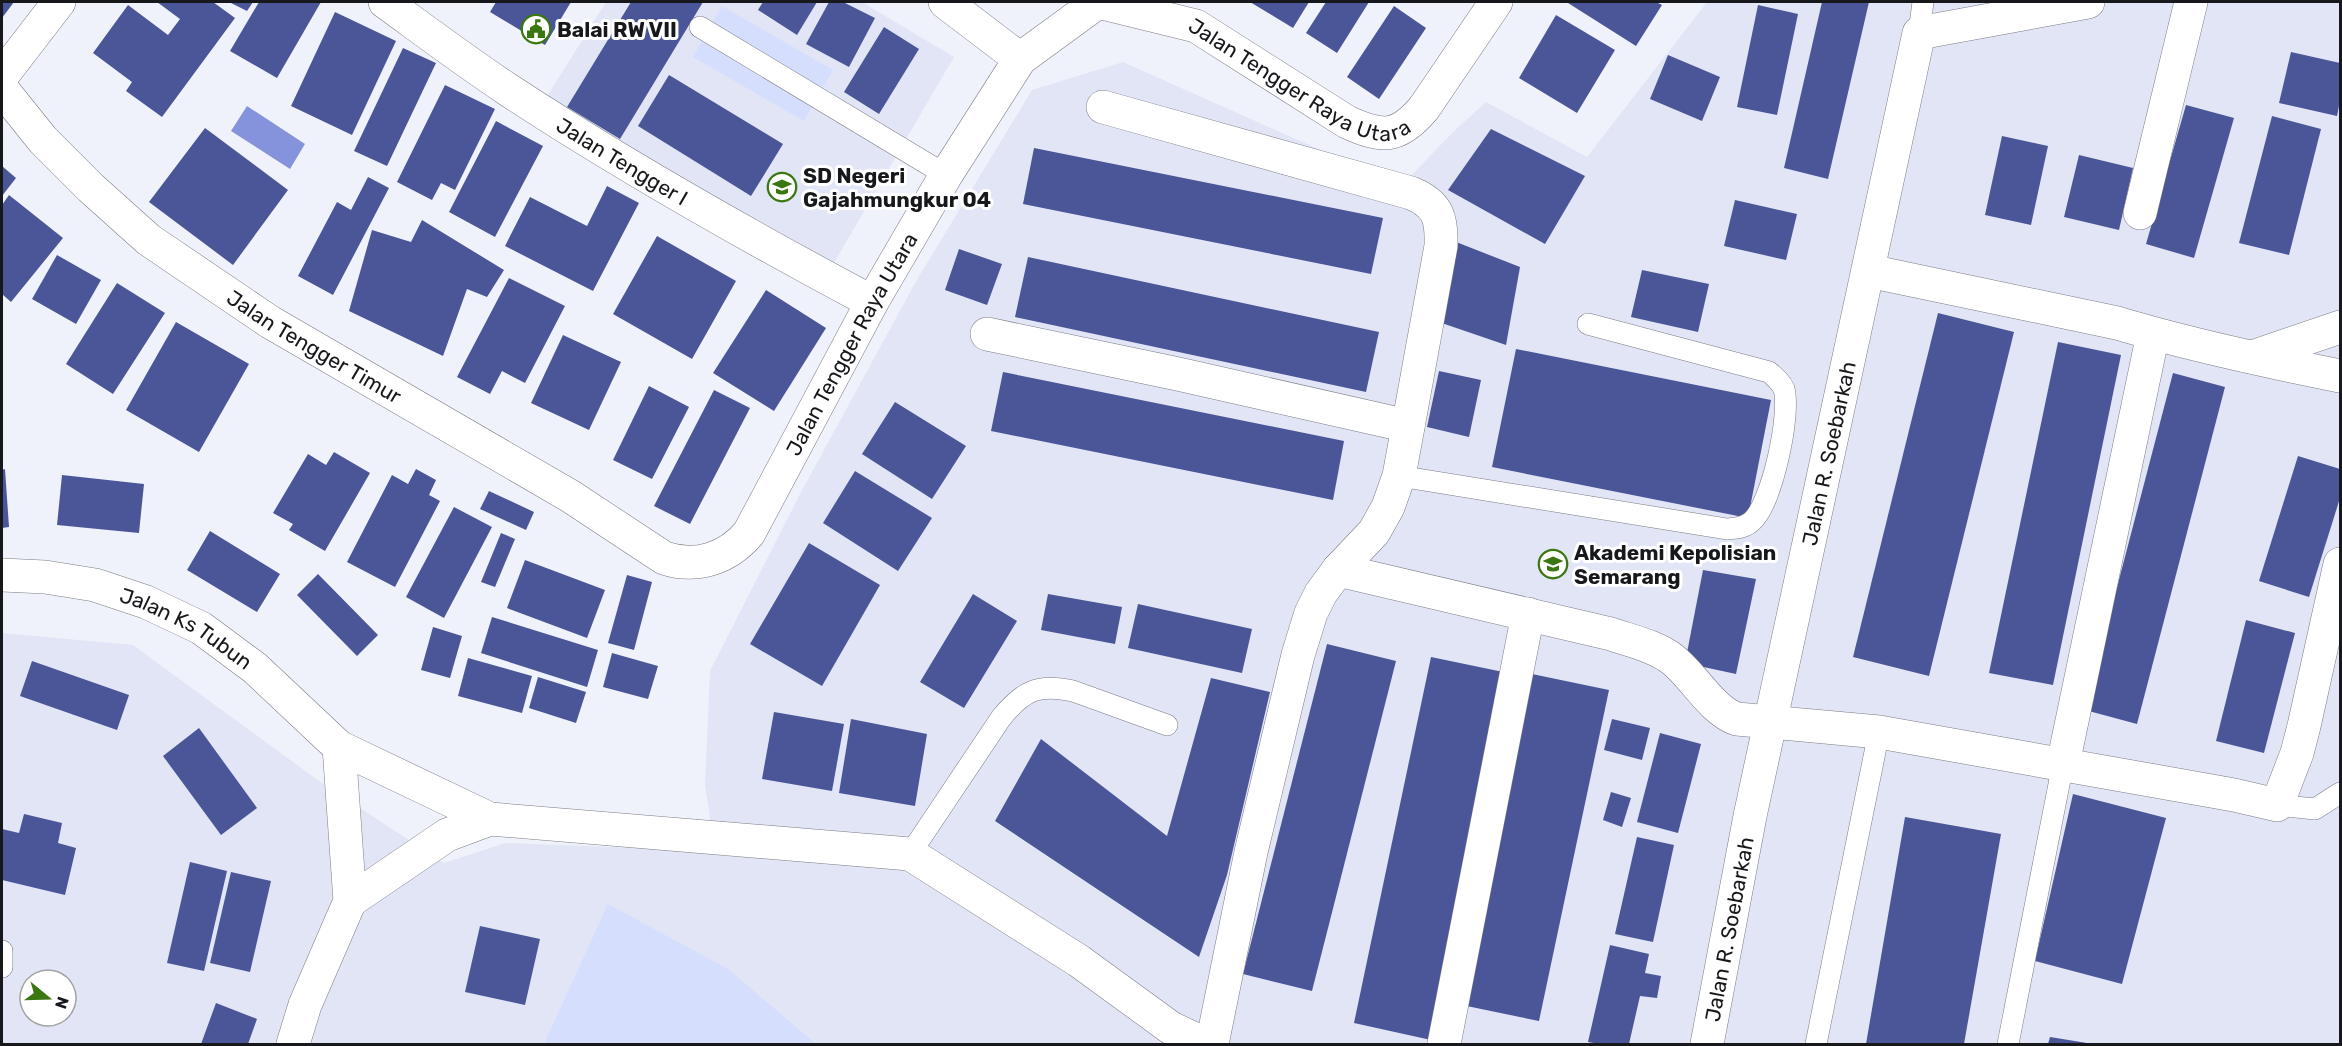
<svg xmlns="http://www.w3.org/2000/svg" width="2342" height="1046" viewBox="0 0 2342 1046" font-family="Rubik,sans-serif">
<rect width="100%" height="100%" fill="#f0f2fb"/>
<!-- built -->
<g fill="#e1e5f5" fill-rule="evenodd">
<polygon points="606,2 862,2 954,57 831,268 541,106"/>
<path d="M1707 2H2340V1044H2V633L133 645 319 781 444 863 505 843 715 851 705 785 710 671 800 494 915 283 1032 90 1123 62 1401 186 1453 132 1486 102 1587 157ZM30 980H66V1016H30Z"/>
</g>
<!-- green -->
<g fill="#d6defe">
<polygon points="722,6 833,70 804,121 693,57"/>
<polygon points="608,904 728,969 816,1044 544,1044"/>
</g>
<!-- water -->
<polygon fill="#8493db" points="247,106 305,144 290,169 231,131"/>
<!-- building -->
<g fill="#4b5699">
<polygon points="2,2 14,2 2,18"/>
<polygon points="157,2 213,2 235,18 162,117 126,91 132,82 93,53 128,5 168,35 180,19"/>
<polygon points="229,2 253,2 247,11"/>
<polygon points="259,2 321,2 277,78 230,51"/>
<polygon points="496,2 571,2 545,45 490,12"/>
<polygon points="631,2 703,2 620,139 567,107"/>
<polygon points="763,2 817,2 797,35 758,10"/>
<polygon points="829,2 843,2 875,18 849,67 806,44"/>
<polygon points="1250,2 1309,2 1293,28"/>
<polygon points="1326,2 1369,2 1337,53 1306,33"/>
<polygon points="1569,2 1656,2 1662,5 1636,46 1568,3"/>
<polygon points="1822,2 1869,2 1828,179 1784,168"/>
<polygon points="1758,5 1798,14 1777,115 1737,107"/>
<polygon points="1394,6 1426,28 1379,99 1347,77"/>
<polygon points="335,12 396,41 352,135 291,106"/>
<polygon points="1556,15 1615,50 1577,113 1519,78"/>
<polygon points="884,27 919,49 879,114 844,92"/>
<polygon points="403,48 436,63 387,166 354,151"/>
<polygon points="2291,52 2340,63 2340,101 2337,116 2279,103"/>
<polygon points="1668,55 1720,77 1702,121 1650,99"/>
<polygon points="669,75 783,144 751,196 638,126"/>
<polygon points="445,85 495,109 455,190 441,183 432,200 397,182"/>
<polygon points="2186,105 2234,118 2194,258 2146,244"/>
<polygon points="2272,116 2321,129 2289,255 2239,243"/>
<polygon points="496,121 543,146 495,237 449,212"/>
<polygon points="205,128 288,190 233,265 149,202"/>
<polygon points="1491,129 1585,176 1545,244 1448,190"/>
<polygon points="2002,136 2048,146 2031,225 1985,215"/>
<polygon points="1034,148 1383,218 1371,274 1023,204"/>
<polygon points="2079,155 2133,168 2119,230 2064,217"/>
<polygon points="2,166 16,178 2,196"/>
<polygon points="368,177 389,188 333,295 298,276 337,202 351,210"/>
<polygon points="607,186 639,203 593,291 505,246 530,197 587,226"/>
<polygon points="9,195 63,238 11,302 2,294 2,205"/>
<polygon points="1735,200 1797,214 1786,260 1724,246"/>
<polygon points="422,220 504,270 487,297 467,289 443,356 349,311 372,230 411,242"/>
<polygon points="657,236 736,281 692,359 613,314"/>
<polygon points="1451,240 1520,267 1506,345 1430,319"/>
<polygon points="959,249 1002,264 987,305 945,290"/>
<polygon points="57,255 101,280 76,324 32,299"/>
<polygon points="1028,257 1379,332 1366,392 1015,317"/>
<polygon points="1642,270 1709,284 1698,332 1631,317"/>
<polygon points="509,278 565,306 525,383 502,371 490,394 457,377"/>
<polygon points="117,283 165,313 113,394 66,364"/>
<polygon points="766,290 826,328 774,411 713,373"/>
<polygon points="1938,313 2014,332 1929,676 1853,657"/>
<polygon points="176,322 249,364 199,452 126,410"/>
<polygon points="563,335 621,362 589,430 531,403"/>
<polygon points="2058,342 2121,355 2053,685 1989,673"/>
<polygon points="1516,349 1771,400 1748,518 1492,467"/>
<polygon points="1439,371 1481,380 1469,437 1427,427"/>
<polygon points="1003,372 1344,441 1333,500 991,431"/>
<polygon points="2173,373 2225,387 2137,724 2085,710"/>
<polygon points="649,386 689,407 652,479 613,460"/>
<polygon points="714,390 750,408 690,524 654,506"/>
<polygon points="895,402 966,446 932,499 862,454"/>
<polygon points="334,452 370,473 325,551 289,530 293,524 273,513 308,454 326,465"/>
<polygon points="2298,456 2340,469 2340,498 2309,597 2259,581"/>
<polygon points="5,469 9,527 2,528 2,470"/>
<polygon points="416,469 436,480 429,495 440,501 395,587 347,562 392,475 408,484"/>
<polygon points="855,471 932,518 898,571 823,523"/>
<polygon points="62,475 144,484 139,533 57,525"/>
<polygon points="489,491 534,512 526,530 480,509"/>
<polygon points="454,507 492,527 444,618 406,597"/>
<polygon points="210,531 280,574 257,612 187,570"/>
<polygon points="501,533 515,539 495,587 481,582"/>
<polygon points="809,543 880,585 822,686 750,644"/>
<polygon points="525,560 605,590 587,638 507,608"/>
<polygon points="1703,570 1756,579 1736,674 1685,663"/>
<polygon points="318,574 378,635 357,656 297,595"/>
<polygon points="627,575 652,582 634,650 608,643"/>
<polygon points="973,594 1017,621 964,708 920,682"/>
<polygon points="1048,594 1122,607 1115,644 1041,630"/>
<polygon points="1138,604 1252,629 1242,673 1128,648"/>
<polygon points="492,617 598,650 587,687 481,653"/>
<polygon points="2246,620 2295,633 2264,753 2216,741"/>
<polygon points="433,627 462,636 450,678 421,670"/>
<polygon points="1327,644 1396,661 1312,991 1243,974"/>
<polygon points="612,653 658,666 648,699 603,687"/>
<polygon points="1431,657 1508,673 1431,1040 1354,1023"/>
<polygon points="468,658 532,676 522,713 458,696"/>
<polygon points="32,661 129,695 117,730 20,696"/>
<polygon points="1532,674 1609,690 1539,1021 1462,1005"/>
<polygon points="538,677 586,692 576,723 529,708"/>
<polygon points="1211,678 1270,692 1227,875 1199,957 995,821 1041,739 1167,836"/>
<polygon points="774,712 844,724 832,791 762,779"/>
<polygon points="851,719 927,734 915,806 839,793"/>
<polygon points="1612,719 1650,728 1642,760 1604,750"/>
<polygon points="199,728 257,808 221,835 163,756"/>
<polygon points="1660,733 1701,744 1678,833 1637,822"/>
<polygon points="1611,792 1631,798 1622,827 1603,820"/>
<polygon points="2073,794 2166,818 2122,984 2035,961"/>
<polygon points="24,814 62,823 58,843 76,848 65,895 2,880 2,829 19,833"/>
<polygon points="1905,817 2001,834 1964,1044 1866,1044"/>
<polygon points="1637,837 1674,845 1653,942 1615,934"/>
<polygon points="190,862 227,871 204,971 167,963"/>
<polygon points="231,872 271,881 250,972 210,963"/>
<polygon points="480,926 540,939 525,1005 465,992"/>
<polygon points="1610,945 1649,954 1645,973 1661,976 1657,998 1640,996 1629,1044 1599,1044 1588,1042"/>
<polygon points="216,1003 257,1019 248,1044 201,1044"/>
<polygon points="2050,1037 2087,1043 2086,1044 2048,1044"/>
</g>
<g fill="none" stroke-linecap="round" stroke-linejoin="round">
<!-- service casing -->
<g stroke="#7b7d85" stroke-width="22">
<g id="service">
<polyline points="700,27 946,175"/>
<polyline points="1919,33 1923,2"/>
<path d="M1399 476 1727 529C1736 528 1745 528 1752 521 1772 503 1791 415 1784 389 1781 382 1775 377 1769 372L1588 324"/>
<polyline points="2277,805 2315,809 2340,793"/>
<path d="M910 854 1001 718C1023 691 1038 683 1073 691L1167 725"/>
<polyline points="2,951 2,967"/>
<polyline points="1816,1044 1879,732"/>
<polyline points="2008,1044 2063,764"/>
</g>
</g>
<!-- minor casing -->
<g stroke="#7b7d85" stroke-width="34">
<g id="minor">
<path id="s1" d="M385 2C425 31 465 61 507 89 624 166 748 236 872 302"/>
<polyline points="945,2 1020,59"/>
<polyline points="2,76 59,2"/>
<path id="s2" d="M2 89 43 140 91 188 149 240 270 322 570 496 664 558C697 569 728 558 749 533L872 302 946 175 1020 59 1098 2 1196 26 1347 122C1382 138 1398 139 1424 108L1496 2"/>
<path d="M1103 107 1411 193C1438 204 1442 218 1441 246L1399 476 1388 507 1374 532 1338 570 1321 593 1311 613 1298 655 1251 852 1212 1044"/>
<polyline points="2140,213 2191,2"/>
<path d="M1869 271 2117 323C2190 345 2265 361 2340 376"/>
<polyline points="987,334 1178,374 1408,426"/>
<polyline points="2252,357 2340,327"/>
<path d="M1338 570 1611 634C1631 641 1655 646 1672 659 1694 676 1712 711 1737 719L1879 732 2234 795 2277 805 2297 753 2304 726 2340 564"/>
<path id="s3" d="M2 575 45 577 95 585 146 602 201 628 255 668 339 747 490 819 910 854 1079 961 1171 1028 1205 1044"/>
<polyline points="2063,764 2153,334"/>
<polyline points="350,901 447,835 490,819"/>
<polyline points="293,1044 305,1005 350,901 339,747"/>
<polyline points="1444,1044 1528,614"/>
<path id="s4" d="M1707 1044 1750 816 1919 33 2088 2"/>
</g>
</g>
<!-- service -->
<use href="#service" stroke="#fff" stroke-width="21"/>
<!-- minor -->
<use href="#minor" stroke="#fff" stroke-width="33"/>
</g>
<!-- icons -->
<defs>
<g id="civic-ring" transform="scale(1.5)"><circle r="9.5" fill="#fff" stroke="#3a7710" stroke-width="1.5"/><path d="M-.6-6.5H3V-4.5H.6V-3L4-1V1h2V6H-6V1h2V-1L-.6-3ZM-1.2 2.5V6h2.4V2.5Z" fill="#3a7710"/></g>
<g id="school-ring" transform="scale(1.5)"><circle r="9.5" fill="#fff" stroke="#3a7710" stroke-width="1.5"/><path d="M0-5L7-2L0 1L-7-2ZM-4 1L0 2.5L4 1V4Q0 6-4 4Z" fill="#3a7710"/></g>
<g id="university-ring" transform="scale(1.5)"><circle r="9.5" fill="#fff" stroke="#3a7710" stroke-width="1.5"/><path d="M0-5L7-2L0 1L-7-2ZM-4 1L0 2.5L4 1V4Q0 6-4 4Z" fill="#3a7710"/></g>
</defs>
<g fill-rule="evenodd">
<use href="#civic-ring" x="536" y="29"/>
<use href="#school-ring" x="782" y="187"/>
<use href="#university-ring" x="1553" y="564"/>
</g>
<g text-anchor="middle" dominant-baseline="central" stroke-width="6" stroke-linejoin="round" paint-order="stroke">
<!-- poi labels -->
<g font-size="21" font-weight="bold" fill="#17181b" stroke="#fff" text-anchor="start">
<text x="557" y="29">Balai RW VII</text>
<text x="803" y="175">SD Negeri<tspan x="803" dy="24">Gajahmungkur 04</tspan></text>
<text x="1574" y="552">Akademi Kepolisian<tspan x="1574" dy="24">Semarang</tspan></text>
</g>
<!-- street labels -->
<g font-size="21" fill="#17181b" stroke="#fff">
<text stroke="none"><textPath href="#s2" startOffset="1774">Jalan Tengger Raya Utara</textPath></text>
<text stroke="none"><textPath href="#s1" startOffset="286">Jalan Tengger I</textPath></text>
<text stroke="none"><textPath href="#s2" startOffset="1126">Jalan Tengger Raya Utara</textPath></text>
<text stroke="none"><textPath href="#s2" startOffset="408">Jalan Tengger Timur</textPath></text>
<text stroke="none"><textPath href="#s4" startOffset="603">Jalan R. Soebarkah</textPath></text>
<text stroke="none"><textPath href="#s3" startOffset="195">Jalan Ks Tubun</textPath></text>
<text stroke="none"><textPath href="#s4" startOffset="117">Jalan R. Soebarkah</textPath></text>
</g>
</g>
<!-- border -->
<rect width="2342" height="1046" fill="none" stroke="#17181b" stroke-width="6"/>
<!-- north arrow -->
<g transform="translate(48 998) rotate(109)"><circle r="28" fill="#ffffff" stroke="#a2a3a4" stroke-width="1.5"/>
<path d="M0-4.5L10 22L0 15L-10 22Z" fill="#3a7710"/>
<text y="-9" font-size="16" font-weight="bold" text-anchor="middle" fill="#17181b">N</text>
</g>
</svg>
